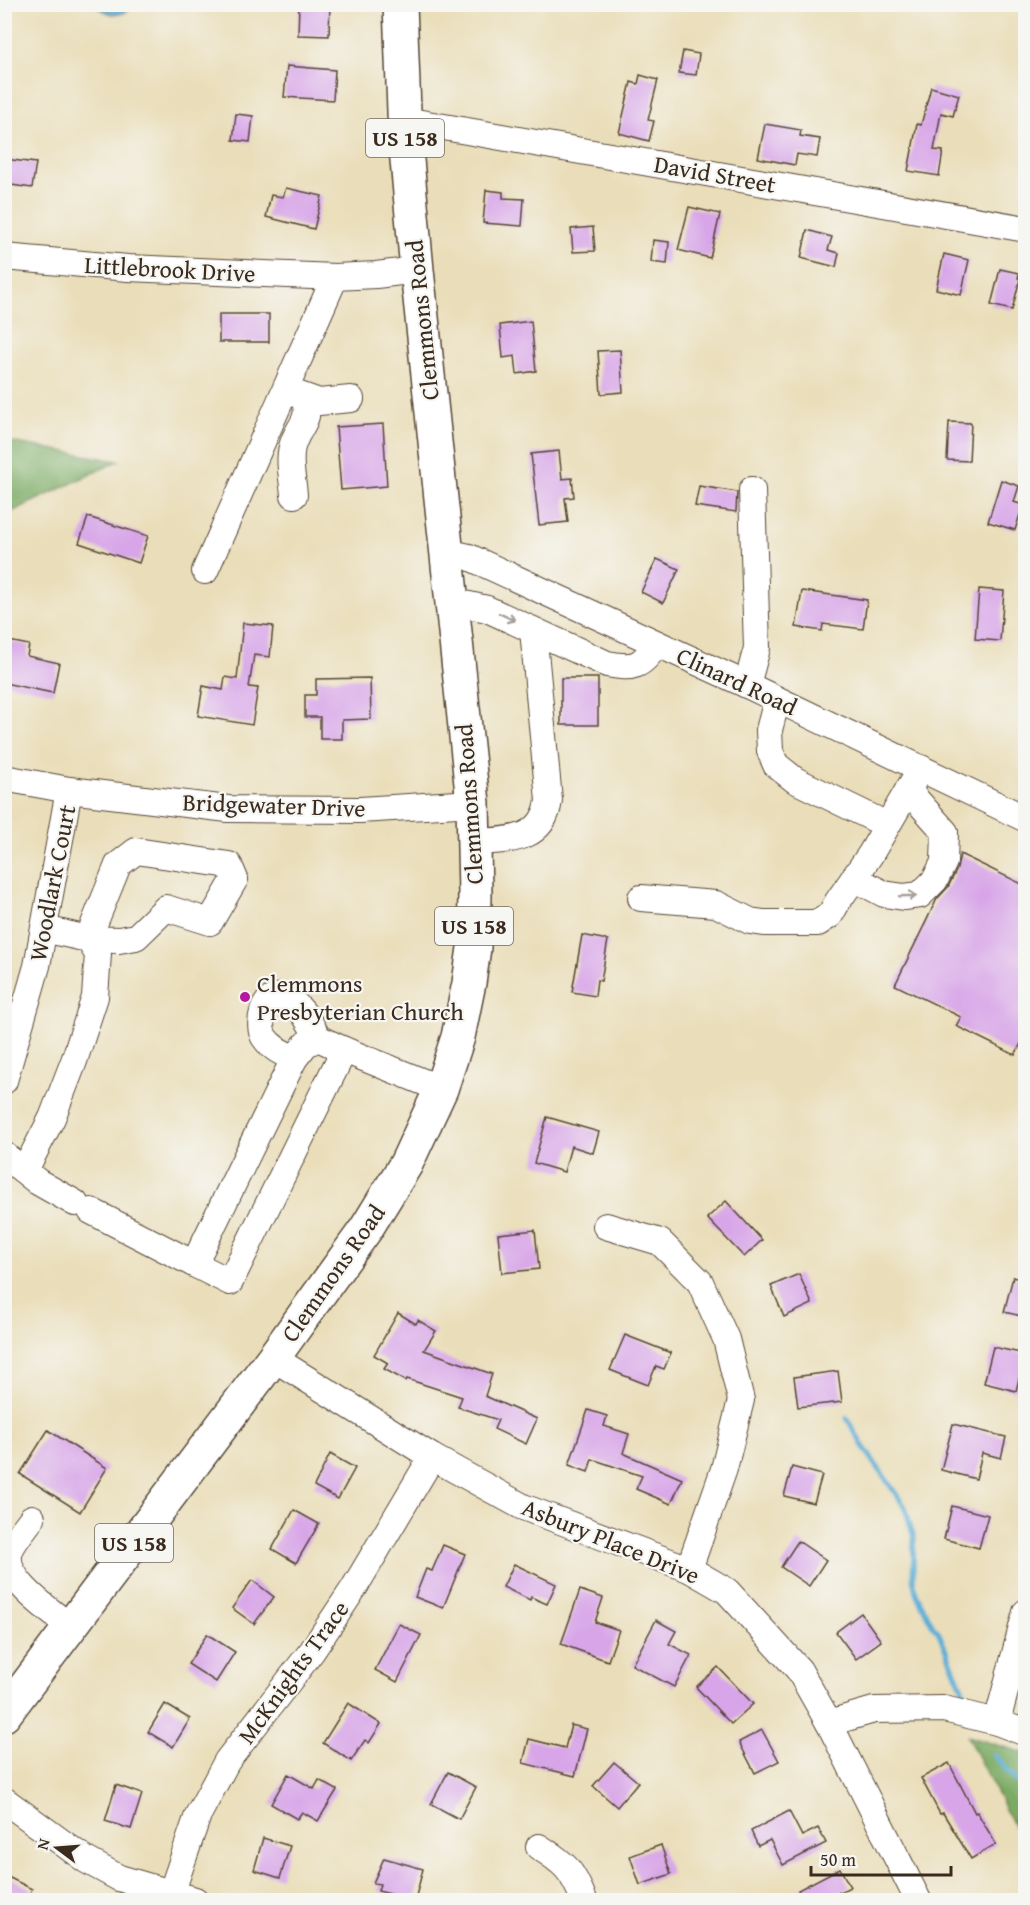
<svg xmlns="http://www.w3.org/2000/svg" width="1030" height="1905" viewBox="0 0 1030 1905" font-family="'Gentium Book Plus',serif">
<rect width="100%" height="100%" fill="#f6f6f2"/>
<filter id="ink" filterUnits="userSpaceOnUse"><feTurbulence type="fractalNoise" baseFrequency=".0167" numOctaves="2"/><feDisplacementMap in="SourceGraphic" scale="12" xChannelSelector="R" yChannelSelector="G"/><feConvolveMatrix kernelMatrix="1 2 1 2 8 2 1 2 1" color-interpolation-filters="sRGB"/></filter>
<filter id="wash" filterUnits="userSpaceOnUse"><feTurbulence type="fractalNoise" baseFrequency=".008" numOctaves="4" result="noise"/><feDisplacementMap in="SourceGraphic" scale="24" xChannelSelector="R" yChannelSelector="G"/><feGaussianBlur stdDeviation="1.35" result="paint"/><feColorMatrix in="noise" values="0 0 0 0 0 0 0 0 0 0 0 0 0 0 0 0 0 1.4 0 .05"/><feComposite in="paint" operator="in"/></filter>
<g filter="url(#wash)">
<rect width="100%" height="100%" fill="#eadeba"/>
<!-- forest -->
<g fill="#7aaa63" stroke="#5a6a40" stroke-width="1.5">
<polygon points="4,441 5,441 118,461 5,515"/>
<polygon points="967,1736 1025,1753 1025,1848"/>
</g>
<!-- water -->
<path fill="#5aaed6" stroke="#4a6c7a" stroke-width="1.5" d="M94 5H134C121 20 108 14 94 5Z"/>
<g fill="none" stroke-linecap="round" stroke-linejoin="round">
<!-- stream -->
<g stroke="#5aaed6" stroke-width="5">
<polyline points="847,1418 861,1443 905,1507 914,1538 913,1578 916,1593 933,1626 938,1631 965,1695"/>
<polyline points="994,1755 1026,1792"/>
</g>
</g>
<g id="blocks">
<!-- building -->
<g fill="#d8a6e8">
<polygon points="299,4 330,4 329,36 298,35"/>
<polygon points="683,51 699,54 696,75 679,73"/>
<polygon points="287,66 335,70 333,100 284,97"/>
<polygon points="640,75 658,80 648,120 654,121 649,141 619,133 631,82 638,84"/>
<polygon points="931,87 959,95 953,116 941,113 934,150 943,151 939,176 908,171 917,124 921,125"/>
<polygon points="236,114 253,116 250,142 233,140"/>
<polygon points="765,124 801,130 800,136 820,139 817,157 797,154 795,165 758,158"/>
<polygon points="4,159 36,163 32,188 4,184"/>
<polygon points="286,188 322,196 314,229 266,217 271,195 283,197"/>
<polygon points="486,190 503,192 503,198 524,199 522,226 483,223"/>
<polygon points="689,207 720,214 710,258 678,250"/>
<polygon points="593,227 595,251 573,252 571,229"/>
<polygon points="807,230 832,237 828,250 839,253 836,267 801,258"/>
<polygon points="653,240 669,242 667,264 651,262"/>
<polygon points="944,254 969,260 961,295 936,289"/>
<polygon points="1000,269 1019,273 1018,278 1020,279 1012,310 991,305"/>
<rect x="219" y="314" width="50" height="28"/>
<polygon points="531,321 536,371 517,374 515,356 503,358 500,325"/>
<polygon points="620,350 623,392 601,394 598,351"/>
<polygon points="949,422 971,423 969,461 947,460"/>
<polygon points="383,424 387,486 341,490 336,427"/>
<polygon points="559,451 562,479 572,478 574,497 565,498 568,522 539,525 531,454"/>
<polygon points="1001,480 1019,486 1014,502 1023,505 1015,530 988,522"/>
<polygon points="699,486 737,492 736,512 695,506"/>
<polygon points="88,517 148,536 139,563 79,543"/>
<polygon points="657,559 679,569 663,603 641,592"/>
<polygon points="979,589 1004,591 1000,641 975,639"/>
<polygon points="802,591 867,600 863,629 823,624 822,631 796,627"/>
<polygon points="243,623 273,626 270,657 254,655 249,687 258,688 252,725 198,716 203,686 223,690 225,677 237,679"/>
<polygon points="4,640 29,645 27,656 59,663 53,693 4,683"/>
<polygon points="370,678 371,719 342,720 342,739 320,739 320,717 305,717 305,695 316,695 316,679"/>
<rect x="561" y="678" width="37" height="47"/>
<polygon points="960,854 1026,886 1026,1034 1015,1055 956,1026 961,1017 895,985 937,899 948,887 957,869"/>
<polygon points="582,935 608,940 601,981 597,980 595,996 572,992"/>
<polygon points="547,1117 599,1132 593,1153 571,1146 564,1172 534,1163"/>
<polygon points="726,1201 762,1240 744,1257 707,1218"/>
<polygon points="535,1230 539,1269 502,1273 498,1234"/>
<polygon points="799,1274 812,1304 784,1317 771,1286"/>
<polygon points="1013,1277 1026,1281 1026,1317 1004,1312"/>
<polygon points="398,1313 416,1324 418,1320 436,1331 424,1350 492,1374 485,1396 537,1419 526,1444 494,1429 498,1420 458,1407 462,1397 407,1379 406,1381 384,1369 388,1363 374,1355"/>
<polygon points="625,1335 671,1353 664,1369 656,1366 648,1385 610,1370"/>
<polygon points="993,1347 1025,1354 1016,1391 984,1383"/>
<polygon points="838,1371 842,1402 798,1407 794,1377"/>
<polygon points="588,1410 607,1416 604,1426 629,1434 623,1453 682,1479 671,1504 636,1489 642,1476 592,1459 588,1472 569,1465"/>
<polygon points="953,1424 1006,1437 1001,1458 982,1453 976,1479 941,1470"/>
<polygon points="48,1430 107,1468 80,1512 20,1474"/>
<polygon points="330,1454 355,1468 338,1499 314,1486"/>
<polygon points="792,1467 822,1475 814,1503 784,1496"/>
<polygon points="952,1506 988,1515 979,1548 944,1539"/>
<polygon points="294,1510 319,1524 296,1563 272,1549"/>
<polygon points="798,1541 826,1560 809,1586 781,1567"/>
<polygon points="443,1545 465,1554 443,1608 415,1597 426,1569 432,1571"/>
<polygon points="514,1564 556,1584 547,1604 531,1597 530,1600 503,1587"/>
<polygon points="252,1580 274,1597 254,1624 232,1608"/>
<polygon points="580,1590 603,1598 595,1622 619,1630 608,1661 561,1644"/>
<polygon points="861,1613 881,1641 856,1659 836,1632"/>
<polygon points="656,1620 676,1631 669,1644 691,1655 674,1687 632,1665"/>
<polygon points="399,1624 421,1635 397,1682 375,1670"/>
<polygon points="207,1634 235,1652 216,1682 188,1664"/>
<polygon points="718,1667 753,1704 731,1724 696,1687"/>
<polygon points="348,1703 381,1724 369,1743 365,1740 351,1761 323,1743"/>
<polygon points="165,1704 190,1719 173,1747 148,1732"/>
<polygon points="571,1725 587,1729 575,1776 523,1763 529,1739 565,1748"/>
<polygon points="762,1730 779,1761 755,1773 739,1742"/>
<polygon points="614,1762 638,1782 617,1807 593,1786"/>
<polygon points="949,1763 975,1813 977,1812 996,1844 971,1859 943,1813 940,1814 921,1778"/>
<polygon points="448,1772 476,1787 459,1819 431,1804"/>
<polygon points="288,1774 314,1789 319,1780 337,1790 318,1821 302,1812 297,1819 271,1804"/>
<polygon points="116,1785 142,1794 131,1829 105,1821"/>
<polygon points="789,1811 802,1836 818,1828 826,1843 783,1865 770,1840 758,1846 751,1831"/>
<polygon points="263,1838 290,1846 280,1878 254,1870"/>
<polygon points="661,1845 671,1874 640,1885 630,1856"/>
<polygon points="384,1858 423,1869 415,1900 378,1891 380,1884 373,1883"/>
<polygon points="840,1868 850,1887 838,1893 842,1900 803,1900 798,1890"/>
<polygon points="4,1875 32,1889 26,1900 4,1900"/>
</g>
</g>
</g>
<g filter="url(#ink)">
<use href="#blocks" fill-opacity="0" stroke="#554535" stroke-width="1.5"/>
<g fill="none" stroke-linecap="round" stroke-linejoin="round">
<!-- minor casing -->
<g stroke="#554535" stroke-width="28">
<g id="minor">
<polyline points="404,120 1026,229"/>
<polyline points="4,257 128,268 335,277"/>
<polyline points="291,392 319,402 351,399"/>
<path d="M294 495C293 480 288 462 292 447 297 426 314 420 303 397"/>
<polyline points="446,552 469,557 747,685 1026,819"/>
<polyline points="205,571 335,277 376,275 417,270"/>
<path d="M451 601 487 609 607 664C635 669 640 667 657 644"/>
<polyline points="747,685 757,648 752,490"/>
<polyline points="777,700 769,730 770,751 776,765 795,780 887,825"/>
<polyline points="4,778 69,790 228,809 360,810 473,803"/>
<path d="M475 842C509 840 544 841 549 800L533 630"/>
<polygon points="136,851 229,865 235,879 210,922 166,908 136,937 119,940 88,939 118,865"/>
<polyline points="854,878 884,894 904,897 920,895 935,880 944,862 945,832 908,790"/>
<polyline points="641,898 716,904 750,921 764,923 818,923 830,915 838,901 870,855 921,768"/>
<path d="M294 1059C283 1053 271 1048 264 1037 257 1025 263 994 281 997 299 1000 310 1023 318 1038"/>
<polyline points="4,1081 37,966 69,790"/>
<polyline points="4,1155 38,1182 75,1203"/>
<polyline points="25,1170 52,1118 74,1061 95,997 98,954 88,939 44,929"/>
<polyline points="91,1211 194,1264 294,1059 306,1044 318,1038 344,1050 441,1089"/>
<polyline points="606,1226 660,1242 700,1282 726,1339 741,1400 724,1469 689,1569"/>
<polyline points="194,1264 230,1282 344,1050"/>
<polyline points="273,1358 432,1457 523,1507 689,1569 727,1591 799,1670 829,1723 918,1900"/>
<path d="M32 1518C25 1528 15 1539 10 1550 0 1579 52 1611 70 1627"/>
<polyline points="997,1722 1026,1612"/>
<polyline points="829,1723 874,1710 944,1709 997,1722 1026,1733"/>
<polyline points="4,1800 86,1860 119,1878 195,1900"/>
<path d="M539 1847C566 1864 572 1870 584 1900"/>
<polyline points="171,1894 198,1815 227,1761 312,1651 354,1588 432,1457"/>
</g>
</g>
<!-- major casing -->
<g stroke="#554535" stroke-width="36">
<polyline id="major" points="4,1715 273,1358 366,1229 406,1164 441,1089 458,1037 469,983 474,948 475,894 473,803 417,270 405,138 400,4"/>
</g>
<!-- minor -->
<use href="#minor" stroke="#fff" stroke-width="26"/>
<!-- major -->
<use href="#major" stroke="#fff" stroke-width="33"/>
</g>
<!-- one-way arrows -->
<defs><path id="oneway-shaft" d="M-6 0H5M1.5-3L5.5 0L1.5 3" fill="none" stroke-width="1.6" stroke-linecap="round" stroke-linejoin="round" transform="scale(1.5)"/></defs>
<g stroke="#a79f9a">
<use href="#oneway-shaft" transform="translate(507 617) rotate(25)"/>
<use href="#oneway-shaft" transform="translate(908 896) rotate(-2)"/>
</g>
</g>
<!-- markers -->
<circle fill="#b5179e" stroke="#f6f6f2" stroke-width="2" cx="245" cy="997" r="6"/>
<g text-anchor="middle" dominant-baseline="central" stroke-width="4.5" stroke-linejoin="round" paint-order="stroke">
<!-- shield labels -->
<g fill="#f6f6f2" stroke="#73675e" stroke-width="1.5">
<rect x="366" y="119" width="78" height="38" rx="4.5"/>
<rect x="435" y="907" width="78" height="38" rx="4.5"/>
<rect x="95" y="1524" width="78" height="38" rx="4.5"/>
</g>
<g font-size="22" font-weight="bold" fill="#3b2a1e">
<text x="405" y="138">US 158</text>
<text x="474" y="926">US 158</text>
<text x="134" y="1543">US 158</text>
</g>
<!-- street labels -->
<g font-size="24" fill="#3b2a1e" stroke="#f6f6f2">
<text transform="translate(715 174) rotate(10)">David Street</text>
<text transform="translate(170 269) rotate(3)">Littlebrook Drive</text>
<text transform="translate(422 320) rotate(-96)">Clemmons Road</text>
<text transform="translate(737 681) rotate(25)">Clinard Road</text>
<text transform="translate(469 804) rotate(-94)">Clemmons Road</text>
<text transform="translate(274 805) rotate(2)">Bridgewater Drive</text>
<text transform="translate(52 883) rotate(-79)">Woodlark Court</text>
<text transform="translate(333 1273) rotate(-55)">Clemmons Road</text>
<text transform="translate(611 1541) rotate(22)">Asbury Place Drive</text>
<text transform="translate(293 1672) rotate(-54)">McKnights Trace</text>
</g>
<!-- poi labels -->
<g font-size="24" fill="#3b2a1e" stroke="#f6f6f2" text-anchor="start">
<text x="257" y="983">Clemmons<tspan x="257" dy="28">Presbyterian Church</tspan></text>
</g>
</g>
<!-- margin -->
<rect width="1030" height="1905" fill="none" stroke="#f6f6f2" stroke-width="24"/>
<!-- north arrow -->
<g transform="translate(57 1848) rotate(286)" stroke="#f6f6f2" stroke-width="4.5" paint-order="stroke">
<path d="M0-4.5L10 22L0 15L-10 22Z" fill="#3b2a1e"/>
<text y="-9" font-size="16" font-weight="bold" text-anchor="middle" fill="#3b2a1e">N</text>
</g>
<!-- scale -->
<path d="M811 1866v9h140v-9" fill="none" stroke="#3b2a1e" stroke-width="3"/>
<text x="820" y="1866" font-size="18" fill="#3b2a1e" stroke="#f6f6f2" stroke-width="4.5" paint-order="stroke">50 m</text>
</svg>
